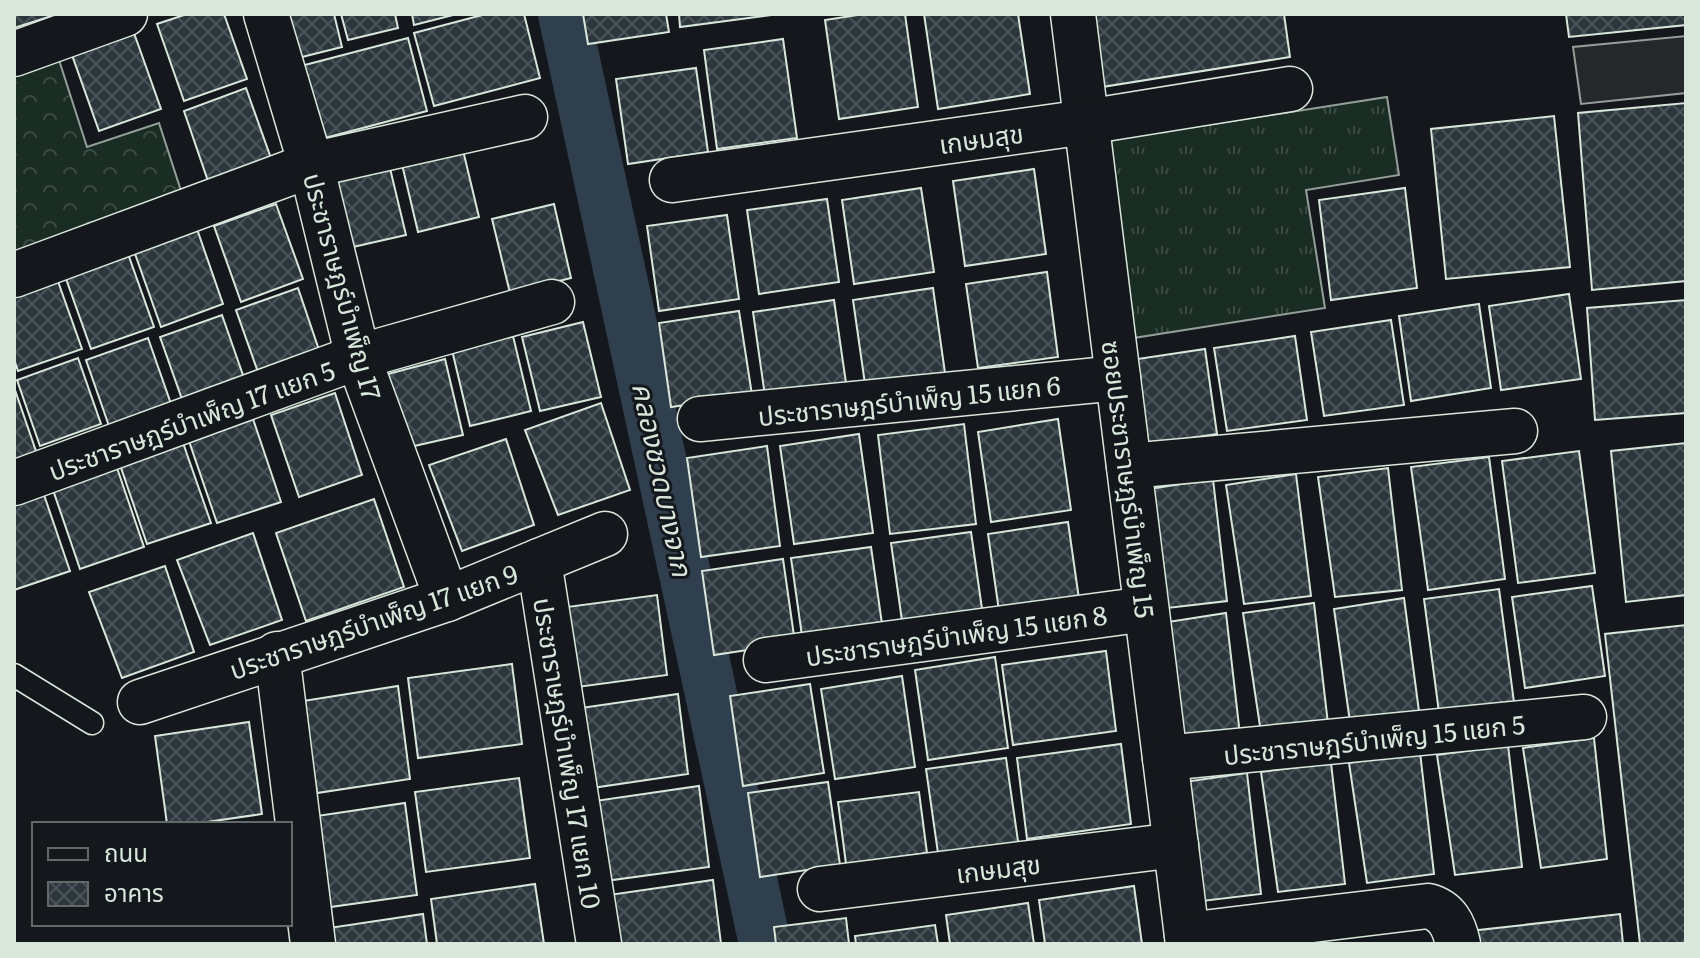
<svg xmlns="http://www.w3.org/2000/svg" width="1700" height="958" viewBox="0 0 1700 958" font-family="Literata,'Noto Sans Thai',serif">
<defs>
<pattern id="grass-tufts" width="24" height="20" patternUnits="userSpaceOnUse" patternTransform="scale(2)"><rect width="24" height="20" fill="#1a2d24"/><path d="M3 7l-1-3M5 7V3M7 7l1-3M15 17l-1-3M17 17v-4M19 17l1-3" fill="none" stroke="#3b4b43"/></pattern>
<pattern id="forest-crowns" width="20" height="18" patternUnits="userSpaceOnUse" patternTransform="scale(2)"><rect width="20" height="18" fill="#1a2d24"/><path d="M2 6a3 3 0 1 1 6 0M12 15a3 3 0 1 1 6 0" fill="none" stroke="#3b4b43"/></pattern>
<pattern id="building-cross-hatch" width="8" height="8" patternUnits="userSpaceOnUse" patternTransform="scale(2)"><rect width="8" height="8" fill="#2c363c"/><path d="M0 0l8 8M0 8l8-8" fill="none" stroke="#4a5358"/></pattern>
</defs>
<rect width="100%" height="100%" fill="#14181c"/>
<!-- grass -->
<polygon fill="url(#grass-tufts)" stroke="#939e99" stroke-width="2" points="1387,97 1399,175 1306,190 1325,308 1127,339 1097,142"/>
<!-- forest -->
<polygon fill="url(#forest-crowns)" stroke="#939e99" stroke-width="2" points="59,60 87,147 159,123 183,197 14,258 14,76"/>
<!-- parking -->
<polygon fill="#24282b" stroke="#939e99" stroke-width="2" points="1686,36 1686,93 1581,104 1573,47"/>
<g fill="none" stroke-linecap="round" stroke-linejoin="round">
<!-- canal -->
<polyline stroke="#2f3f4d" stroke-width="52" points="564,14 765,944"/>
</g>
<!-- building -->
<g fill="url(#building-cross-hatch)" stroke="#d8e6dc" stroke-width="2">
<polygon points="14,14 58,14 14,28"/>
<polygon points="187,14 224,14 247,79 184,101 157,24"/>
<polygon points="279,14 334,14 342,47 290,60"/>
<polygon points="341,14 395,14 398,28 348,40"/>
<polygon points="412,14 457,14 414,25"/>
<polygon points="486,14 524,14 540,78 434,106 414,33"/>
<polygon points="583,14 666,14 669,32 588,44"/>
<polygon points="679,14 779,14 680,27"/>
<polygon points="864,14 905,14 918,107 839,119 825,20"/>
<polygon points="924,14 1018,14 1030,94 938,109"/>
<polygon points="1090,14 1284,14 1290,57 1102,87"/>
<polygon points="1566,14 1686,14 1686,25 1569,37"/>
<polygon points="134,33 161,109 99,131 72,55"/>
<polygon points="408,38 427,111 321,139 301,66"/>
<polygon points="783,39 797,138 717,149 704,50"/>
<polygon points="696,68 708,152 628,164 616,79"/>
<polygon points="246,88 273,164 210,187 184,111"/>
<polygon points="1686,103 1686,281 1592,290 1578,113"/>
<polygon points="1554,116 1570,267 1446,279 1431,129"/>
<polygon points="461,142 479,217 418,232 400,156"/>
<polygon points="388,160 406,235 344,249 326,175"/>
<polygon points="1034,169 1046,254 965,266 953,181"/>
<polygon points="921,188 934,272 854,284 842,200"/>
<polygon points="1405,188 1417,288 1331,300 1319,200"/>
<polygon points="827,199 839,282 759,294 747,210"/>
<polygon points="276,204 303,279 241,302 214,226"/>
<polygon points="554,204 571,278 510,293 492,219"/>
<polygon points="727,215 739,299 659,311 647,226"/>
<polygon points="197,229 223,304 161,327 134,251"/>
<polygon points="127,251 154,327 91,349 64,273"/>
<polygon points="1047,272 1058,357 978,368 966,284"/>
<polygon points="55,273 82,349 18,371 14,359 14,287"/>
<polygon points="298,288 320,353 259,375 236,310"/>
<polygon points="933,288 945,373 865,384 853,300"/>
<polygon points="1569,294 1581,379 1501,390 1489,306"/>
<polygon points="834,300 846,383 765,396 753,312"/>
<polygon points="1686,300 1686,413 1595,420 1587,308"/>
<polygon points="1479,304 1491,388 1411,401 1399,316"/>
<polygon points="739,311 752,395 671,407 659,323"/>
<polygon points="222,315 245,381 183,402 160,337"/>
<polygon points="1391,320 1404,405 1324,416 1311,332"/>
<polygon points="583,322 601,397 540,411 522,337"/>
<polygon points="513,336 531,411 470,426 452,350"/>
<polygon points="1295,336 1307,420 1227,431 1214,348"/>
<polygon points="148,338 171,404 109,426 86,360"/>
<polygon points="1205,349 1217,434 1136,446 1124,361"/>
<polygon points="78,358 101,424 40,446 17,380"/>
<polygon points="445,359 463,435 401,449 384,375"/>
<polygon points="14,387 40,463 14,472"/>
<polygon points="335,393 362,475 299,497 271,415"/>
<polygon points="601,403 630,490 558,515 525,430"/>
<polygon points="253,419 281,502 217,523 189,441"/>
<polygon points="1058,419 1071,510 991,522 978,432"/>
<polygon points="964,424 976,524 890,534 878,435"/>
<polygon points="859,434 873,533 794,544 780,446"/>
<polygon points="506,439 534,525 462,551 429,465"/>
<polygon points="182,440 211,523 147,544 119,462"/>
<polygon points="1686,443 1686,595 1626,602 1611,451"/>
<polygon points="767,446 780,546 701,557 687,458"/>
<polygon points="1579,451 1595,573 1518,583 1502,461"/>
<polygon points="1489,457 1505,579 1428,590 1411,467"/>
<polygon points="116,465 144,547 80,569 52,487"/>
<polygon points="1388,468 1402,590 1335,597 1318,477"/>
<polygon points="1296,474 1311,596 1244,604 1226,485"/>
<polygon points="1213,479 1227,601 1159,609 1143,490"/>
<polygon points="42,489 70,571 14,590 14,499"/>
<polygon points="374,499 404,587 306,621 276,533"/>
<polygon points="1068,522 1080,606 1000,618 988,534"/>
<polygon points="971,532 983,616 903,628 891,543"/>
<polygon points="253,533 282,620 210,645 177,560"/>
<polygon points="871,547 883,631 803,643 791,558"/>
<polygon points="783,559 795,643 714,655 702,571"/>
<polygon points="165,566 194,652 122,678 89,592"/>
<polygon points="1592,586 1605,676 1525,688 1512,597"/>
<polygon points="1499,589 1515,710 1440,720 1424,599"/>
<polygon points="657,595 667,675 563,689 552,609"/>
<polygon points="1404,598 1420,719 1351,729 1334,609"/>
<polygon points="1314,603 1328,724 1261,733 1243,613"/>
<polygon points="1226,613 1240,735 1173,744 1155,624"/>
<polygon points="1686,625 1686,944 1640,944 1605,634"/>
<polygon points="1106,651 1116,731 1013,745 1002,665"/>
<polygon points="995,657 1008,748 928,760 915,670"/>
<polygon points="512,664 522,744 418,758 408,678"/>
<polygon points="902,676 915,767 835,779 821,689"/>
<polygon points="810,684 824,773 743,786 730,696"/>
<polygon points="398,686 410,779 317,793 303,701"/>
<polygon points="678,694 688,774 585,789 574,709"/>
<polygon points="249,722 262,814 193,824 167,824 155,736"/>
<polygon points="1594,738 1607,859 1541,868 1523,748"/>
<polygon points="1121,744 1131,824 1027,839 1017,758"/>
<polygon points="1508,745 1522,867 1455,875 1437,755"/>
<polygon points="1420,752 1434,874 1367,883 1349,763"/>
<polygon points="1006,758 1019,848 939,860 926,769"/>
<polygon points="1331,763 1345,884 1278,892 1261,772"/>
<polygon points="1247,773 1261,894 1194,902 1177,783"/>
<polygon points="519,778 530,858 426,872 415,792"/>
<polygon points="828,782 840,865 760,877 748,793"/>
<polygon points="699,786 709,867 605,881 595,801"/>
<polygon points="919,792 927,853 846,864 838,802"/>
<polygon points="405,803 417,895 323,908 310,817"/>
<polygon points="713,880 721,944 616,944 609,895"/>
<polygon points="535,884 544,944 437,944 431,899"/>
<polygon points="1134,886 1142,944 1045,944 1039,900"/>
<polygon points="1028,903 1034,944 950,944 946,915"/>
<polygon points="423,914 427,944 331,944 329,928"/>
<polygon points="1620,914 1623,944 1471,944 1470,931"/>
<polygon points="846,918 849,944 776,944 774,927"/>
<polygon points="935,925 938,944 856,944 855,936"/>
</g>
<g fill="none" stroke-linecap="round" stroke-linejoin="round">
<!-- service casing -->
<g stroke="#d8e6dc" stroke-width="25">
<polyline id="service" points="14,675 92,723"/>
</g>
<!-- minor casing -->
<g stroke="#d8e6dc" stroke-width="47">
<g id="minor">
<polyline points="266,14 311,165 358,357 447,599"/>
<polyline points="1073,14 1188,944"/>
<polyline points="14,54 125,14"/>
<polyline points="672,180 1086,122 1290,89"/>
<polyline points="14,275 311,165 525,117"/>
<polyline points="700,419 1118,378"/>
<polyline points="1129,466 1515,431"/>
<polyline points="14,483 358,357 552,302"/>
<polyline points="539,561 599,944"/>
<polyline points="277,654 313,944"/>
<polyline points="766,660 1146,609"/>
<polyline points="140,702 447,599 605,534"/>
<polyline points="1165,758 1584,717"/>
<polyline points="820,889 1176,845"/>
<path d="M1187 935 1428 906C1447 911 1454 925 1458 944"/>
</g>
</g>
<!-- service -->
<use href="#service" stroke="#14181c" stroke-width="22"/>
<!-- minor -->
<use href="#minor" stroke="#14181c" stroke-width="44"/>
</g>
<g text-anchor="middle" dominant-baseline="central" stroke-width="6" stroke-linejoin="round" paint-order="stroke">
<!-- street labels -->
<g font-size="26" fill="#d8e6dc" stroke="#14181c">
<text transform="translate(981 137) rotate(-8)">เกษมสุข</text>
<text transform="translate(344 286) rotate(75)">ประชาราษฎร์บำเพ็ญ 17</text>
<text transform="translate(909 399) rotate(-6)">ประชาราษฎร์บำเพ็ญ 15 แยก 6</text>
<text transform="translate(191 419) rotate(-20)">ประชาราษฎร์บำเพ็ญ 17 แยก 5</text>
<text transform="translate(1130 479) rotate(83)">ซอยประชาราษฎร์บำเพ็ญ 15</text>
<text transform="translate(373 620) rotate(-19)">ประชาราษฎร์บำเพ็ญ 17 แยก 9</text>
<text transform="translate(956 634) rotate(-8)">ประชาราษฎร์บำเพ็ญ 15 แยก 8</text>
<text transform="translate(1374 738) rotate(-6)">ประชาราษฎร์บำเพ็ญ 15 แยก 5</text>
<text transform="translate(569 753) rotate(81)">ประชาราษฎร์บำเพ็ญ 17 แยก 10</text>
<text transform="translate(998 867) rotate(-7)">เกษมสุข</text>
</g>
<!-- water labels -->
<g font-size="28" font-style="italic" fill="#d8e6dc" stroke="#14181c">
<text transform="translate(664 479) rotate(78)">คลองชวดบางจาก</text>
</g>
</g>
<!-- border -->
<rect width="1700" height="958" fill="none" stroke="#d8e6dc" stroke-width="32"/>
<!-- legend -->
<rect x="32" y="822" width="260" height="104" fill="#14181c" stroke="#626a69" stroke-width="2"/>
<rect x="48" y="848" width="40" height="12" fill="#14181c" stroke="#626a69" stroke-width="2"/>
<text x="104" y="862" font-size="24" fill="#d8e6dc">ถนน</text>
<rect x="48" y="882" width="40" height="24" fill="url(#building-cross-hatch)" stroke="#626a69" stroke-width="2"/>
<text x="104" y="902" font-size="24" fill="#d8e6dc">อาคาร</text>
</svg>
